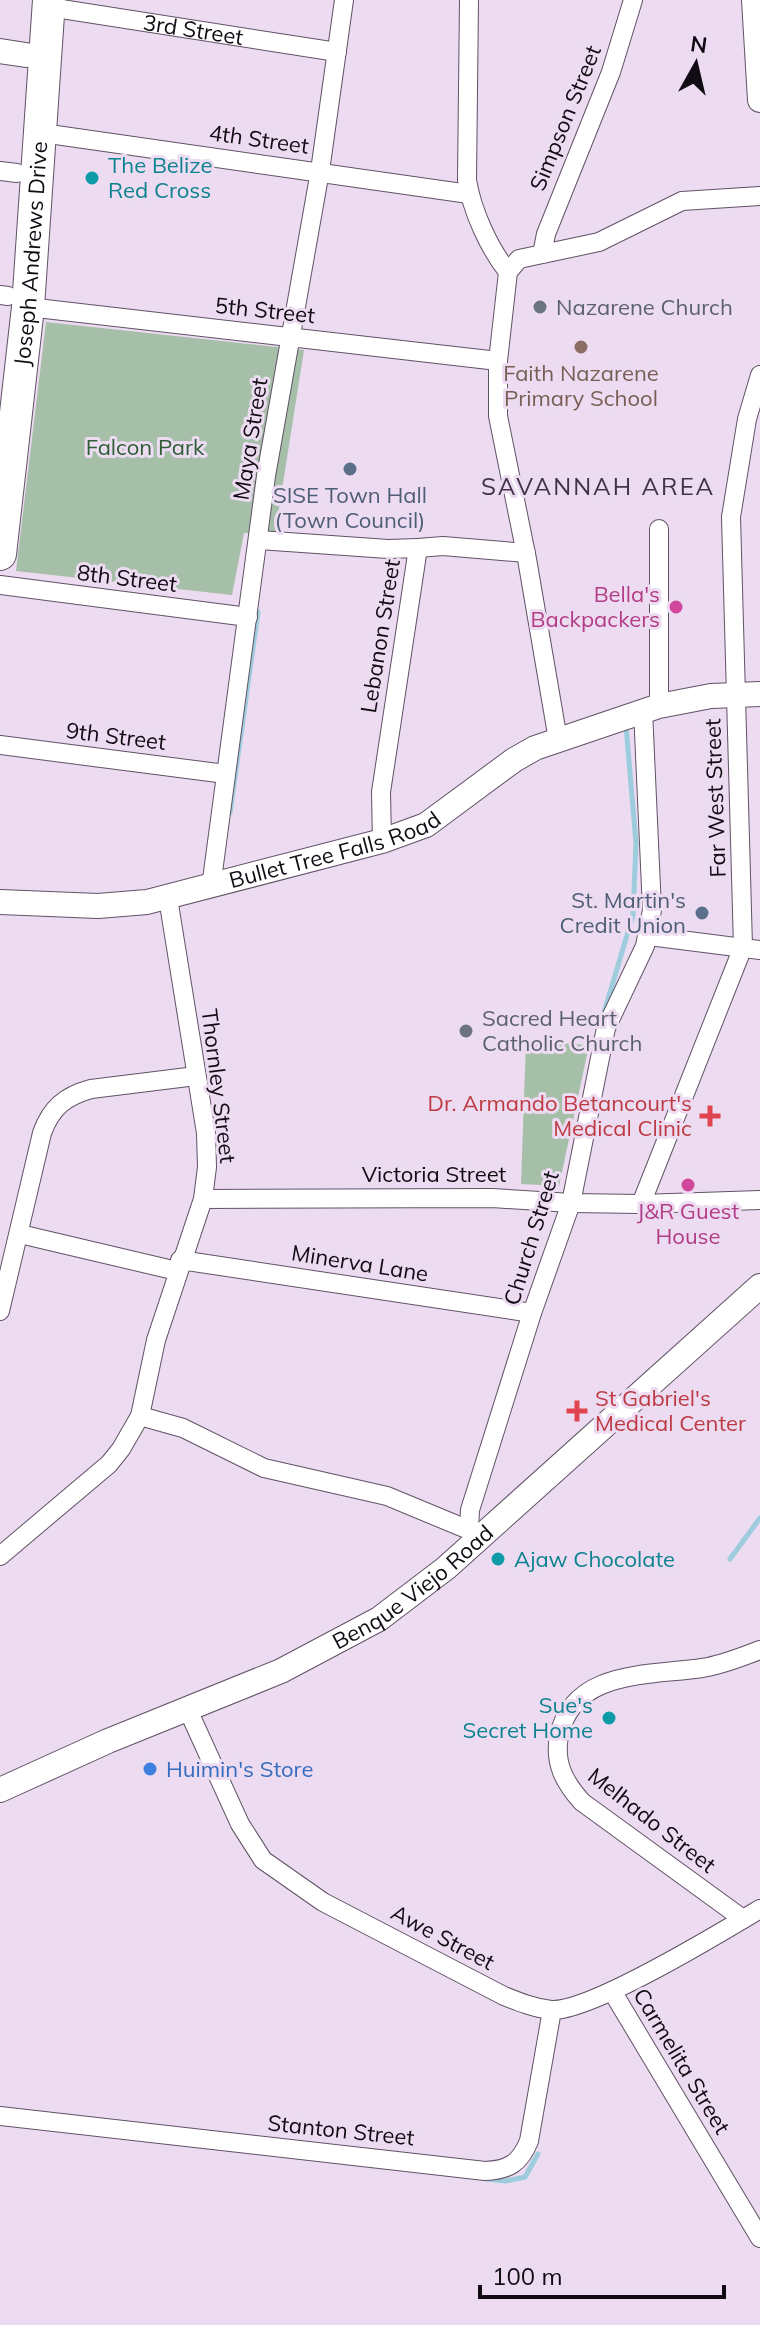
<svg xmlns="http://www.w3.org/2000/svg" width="760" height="2325" viewBox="0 0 760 2325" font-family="Mulish,sans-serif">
<rect width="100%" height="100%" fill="#ecdbf1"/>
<!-- green -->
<g fill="#a5bfa8">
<polygon points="46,322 304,350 275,534 244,533 232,595 16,571"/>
<polygon points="526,1041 589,1045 559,1186 521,1184"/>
</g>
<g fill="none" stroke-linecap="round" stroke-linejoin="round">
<!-- stream -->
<g stroke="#9dccdd" stroke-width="5">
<polyline points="230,813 258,612"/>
<polyline points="603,1016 633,915 636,843 626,726"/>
<polyline points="730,1559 760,1518"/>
<polyline points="486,2179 506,2181 525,2177 538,2154"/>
</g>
<!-- street casing -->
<g stroke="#615265" stroke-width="20">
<g id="street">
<path d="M469 0 467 180C472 211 489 248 508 272"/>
<path id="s1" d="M49 7 337 52"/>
<polyline points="42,133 469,194"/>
<polyline points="0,171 17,173"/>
<polyline points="542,254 546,234 611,72 633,0"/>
<polyline points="0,295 8,296"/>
<polyline points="28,307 498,361"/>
<polyline points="659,529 659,706"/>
<polyline points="259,540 388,549 418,548 381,792 382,841"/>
<polyline points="418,548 443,546 526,553"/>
<polyline points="0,585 248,617"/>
<polyline points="558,740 527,559 498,416 498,361 508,272 519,259 599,242 682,201 760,196"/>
<polyline points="0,745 226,774"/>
<polyline points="211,887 266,476 320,171 344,0"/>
<polyline points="649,936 760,950"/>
<polyline points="203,1199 492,1198 571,1203 641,1204 760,1200"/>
<polyline points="641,1204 743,947 731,517 747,419 760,375"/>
<polyline points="20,1234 177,1271"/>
<polyline points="180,1260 532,1313"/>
<path d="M0 1311 42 1133C51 1108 65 1096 91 1089L196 1076"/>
<polyline points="140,1416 183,1428 264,1468 387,1496 469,1530"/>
<polyline points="477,1540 469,1530 470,1510 532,1313 571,1203 606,1028 645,946 652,910 643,710"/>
<polyline points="0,1556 109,1464 121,1449 140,1416 156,1340 203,1199 207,1167 206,1133 168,898"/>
<path d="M188 1710 240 1824 263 1860 323 1902 504 1996C519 2002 534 2008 551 2010 590 2012 720 1933 760 1909"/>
<path d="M743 1919 582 1802C564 1782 554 1763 559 1736 573 1669 649 1676 702 1668 722 1665 741 1657 760 1650"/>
<polyline points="612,1991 760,2238"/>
<path d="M0 2116 485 2171C509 2170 520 2163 529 2141L552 2010"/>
</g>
</g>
<!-- secondary casing -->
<g stroke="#615265" stroke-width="26">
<g id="secondary">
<polyline points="754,0 760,100"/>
<polyline points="0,51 26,55"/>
<path id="s2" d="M0 902 98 906 147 902 382 841 426 825 514 760 535 748 659 706 711 696 760 694"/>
<path id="s3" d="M0 1790 108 1741 281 1671 379 1619 446 1568 760 1286"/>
</g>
</g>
<!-- highway casing -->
<g stroke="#615265" stroke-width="34">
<g id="highway">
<path id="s4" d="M0 554 28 307 49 0"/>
</g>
</g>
<!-- street -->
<use href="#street" stroke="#fff" stroke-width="18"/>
<!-- secondary -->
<use href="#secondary" stroke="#fff" stroke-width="24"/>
<!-- highway -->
<use href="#highway" stroke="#fff" stroke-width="32"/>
</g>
<!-- markers -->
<g fill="#0f9aa8" stroke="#ecdbf1" stroke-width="3">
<circle cx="92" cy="178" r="8"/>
<circle cx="498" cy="1559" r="8"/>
<circle cx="609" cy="1718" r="8"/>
</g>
<g fill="#6b7280" stroke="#ecdbf1" stroke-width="3">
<circle cx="540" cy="307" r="8"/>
<circle cx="466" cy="1031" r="8"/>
</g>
<circle fill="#8d6e63" stroke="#ecdbf1" stroke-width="3" cx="581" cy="347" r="8"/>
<g fill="#5c6f8a" stroke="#ecdbf1" stroke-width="3">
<circle cx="350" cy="469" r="8"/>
<circle cx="702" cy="913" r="8"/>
</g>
<g fill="#d1479c" stroke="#ecdbf1" stroke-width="3">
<circle cx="676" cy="607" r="8"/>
<circle cx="688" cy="1185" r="8"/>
</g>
<g fill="#e0444e" stroke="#ecdbf1" stroke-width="3">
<path d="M706 1104h8v8h8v8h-8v8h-8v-8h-8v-8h8z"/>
<path d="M573 1399h8v8h8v8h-8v8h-8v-8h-8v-8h8z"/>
</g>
<circle fill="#3f7fe0" stroke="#ecdbf1" stroke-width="3" cx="150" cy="1769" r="8"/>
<g text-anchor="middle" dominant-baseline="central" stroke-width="6" stroke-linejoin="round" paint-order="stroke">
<!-- street labels -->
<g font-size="22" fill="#110b13" stroke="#ecdbf1">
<text stroke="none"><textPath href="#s1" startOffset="146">3rd Street</textPath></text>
<text transform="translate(565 118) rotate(-68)">Simpson Street</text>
<text transform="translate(259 139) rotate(8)">4th Street</text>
<text stroke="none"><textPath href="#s4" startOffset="302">Joseph Andrews Drive</textPath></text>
<text transform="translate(265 310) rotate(6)">5th Street</text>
<text transform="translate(250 439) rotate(-81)">Maya Street</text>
<text transform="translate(127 578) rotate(7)">8th Street</text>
<text transform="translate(380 636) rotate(-81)">Lebanon Street</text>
<text transform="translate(116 736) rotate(7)">9th Street</text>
<text transform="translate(715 798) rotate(-92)">Far West Street</text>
<text stroke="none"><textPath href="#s2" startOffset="342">Bullet Tree Falls Road</textPath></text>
<text transform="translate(219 1086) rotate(83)">Thornley Street</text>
<text x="434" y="1174">Victoria Street</text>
<text transform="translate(531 1238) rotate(-73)">Church Street</text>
<text transform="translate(360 1263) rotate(9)">Minerva Lane</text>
<text stroke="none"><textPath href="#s3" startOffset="462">Benque Viejo Road</textPath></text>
<text transform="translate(652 1820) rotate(38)">Melhado Street</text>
<text transform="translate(443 1937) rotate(28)">Awe Street</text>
<text transform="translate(682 2061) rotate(59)">Carmelita Street</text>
<text transform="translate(341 2130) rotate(6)">Stanton Street</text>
</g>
<!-- culture labels -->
<g font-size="22" fill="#0d838f" stroke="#ecdbf1" text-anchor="start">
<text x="108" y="165">The Belize<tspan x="108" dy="25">Red Cross</tspan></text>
<text x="514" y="1559">Ajaw Chocolate</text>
<text x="593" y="1705" text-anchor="end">Sue's<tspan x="593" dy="25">Secret Home</tspan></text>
</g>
<!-- worship labels -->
<g font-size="22" fill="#5b616d" stroke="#ecdbf1" text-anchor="start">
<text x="556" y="307">Nazarene Church</text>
<text x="482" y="1018">Sacred Heart<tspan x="482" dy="25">Catholic Church</tspan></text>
</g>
<!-- education labels -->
<g font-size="22" fill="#785e54" stroke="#ecdbf1">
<text x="581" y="373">Faith Nazarene<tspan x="581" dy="25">Primary School</tspan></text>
</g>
<!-- park labels -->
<g font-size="22" fill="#2d5e35" stroke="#ecdbf1">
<text x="145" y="447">Falcon Park</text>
</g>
<!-- service labels -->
<g font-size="22" fill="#4e5e75" stroke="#ecdbf1">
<text x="350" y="495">SISE Town Hall<tspan x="350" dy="25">(Town Council)</tspan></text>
<text x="686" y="900" text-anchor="end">St. Martin's<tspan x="686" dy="25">Credit Union</tspan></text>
</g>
<!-- hotel labels -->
<g font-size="22" fill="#b23c85" stroke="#ecdbf1" text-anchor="end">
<text x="660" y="594">Bella's<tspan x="660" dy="25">Backpackers</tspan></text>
<text x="688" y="1211" text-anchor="middle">J&amp;R Guest<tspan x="688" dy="25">House</tspan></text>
</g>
<!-- health labels -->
<g font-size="22" fill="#be3a42" stroke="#ecdbf1" text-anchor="end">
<text x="692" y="1103">Dr. Armando Betancourt's<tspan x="692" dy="25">Medical Clinic</tspan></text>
<text x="595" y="1398" text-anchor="start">St Gabriel's<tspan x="595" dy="25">Medical Center</tspan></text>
</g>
<!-- shop labels -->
<g font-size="22" fill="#366cbe" stroke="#ecdbf1" text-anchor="start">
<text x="166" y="1769">Huimin's Store</text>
</g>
<!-- neighbourhood labels -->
<g font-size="24" letter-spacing="2" fill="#423446" stroke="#ecdbf1">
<text x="598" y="486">SAVANNAH AREA</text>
</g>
</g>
<!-- north arrow -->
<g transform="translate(696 64) rotate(8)" stroke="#ecdbf1" stroke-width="6" paint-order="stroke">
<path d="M0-6L14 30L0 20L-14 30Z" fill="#110b13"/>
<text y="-12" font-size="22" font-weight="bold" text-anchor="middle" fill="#110b13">N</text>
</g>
<!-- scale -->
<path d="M480 2285v12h244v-12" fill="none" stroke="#110b13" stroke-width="4"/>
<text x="492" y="2285" font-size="24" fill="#110b13" stroke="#ecdbf1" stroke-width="6" paint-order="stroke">100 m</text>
</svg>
